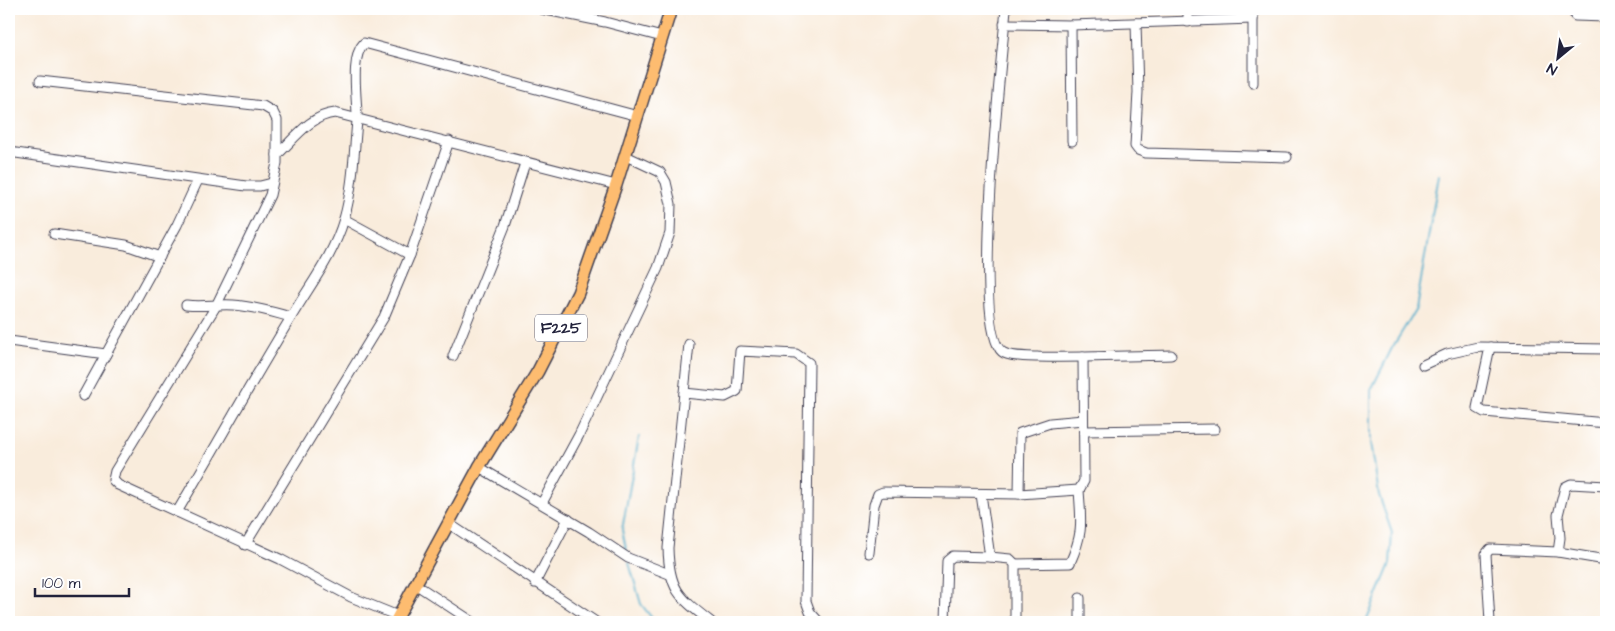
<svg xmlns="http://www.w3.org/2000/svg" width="1615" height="631" viewBox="0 0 1615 631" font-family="'Architects Daughter',sans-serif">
<rect width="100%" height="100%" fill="#fff"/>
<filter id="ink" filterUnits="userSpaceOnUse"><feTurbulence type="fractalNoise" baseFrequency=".02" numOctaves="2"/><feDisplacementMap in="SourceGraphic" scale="10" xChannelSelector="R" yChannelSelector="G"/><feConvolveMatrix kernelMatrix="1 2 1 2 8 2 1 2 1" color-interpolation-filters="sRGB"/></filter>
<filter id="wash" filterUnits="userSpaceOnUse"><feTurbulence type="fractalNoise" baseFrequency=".0096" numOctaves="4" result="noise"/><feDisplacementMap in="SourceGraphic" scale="20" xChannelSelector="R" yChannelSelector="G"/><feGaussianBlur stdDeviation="1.12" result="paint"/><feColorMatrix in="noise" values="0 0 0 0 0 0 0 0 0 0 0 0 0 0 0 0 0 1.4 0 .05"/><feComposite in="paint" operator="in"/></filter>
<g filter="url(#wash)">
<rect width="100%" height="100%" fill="#f9ecdc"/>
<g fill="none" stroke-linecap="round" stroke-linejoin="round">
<!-- stream -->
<g stroke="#48a9c7" stroke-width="2">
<polyline points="627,553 622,530 639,437"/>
<polyline points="629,563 641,604 655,622"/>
<polyline points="1366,622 1390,564 1392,533 1379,495 1371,442 1371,390 1392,348 1416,309 1439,175"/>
</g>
</g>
</g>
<g filter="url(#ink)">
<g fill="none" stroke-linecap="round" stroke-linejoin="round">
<!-- minor casing -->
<g stroke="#424053" stroke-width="11">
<g id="minor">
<polyline points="541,9 605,22 662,37"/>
<path d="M1006 9C1002 54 970 337 1004 353 1014 358 1028 356 1038 357 1083 358 1127 356 1171 355"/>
<polyline points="1188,9 1188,22"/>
<polyline points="1253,9 1253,83"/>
<polyline points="1575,16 1606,17"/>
<polyline points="1136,23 1138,92 1135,146 1138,150 1146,153 1287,157"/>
<polyline points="1004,24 1071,25 1253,19"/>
<polyline points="1071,25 1072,141"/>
<polyline points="40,81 263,106 273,112 277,120 277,163 270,195 216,306 115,471 113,480 118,485 280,559 351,597 398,616"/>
<polyline points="9,152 246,186 260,186 272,183"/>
<path d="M277 155C294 139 311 115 335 113L616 185"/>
<polyline points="344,219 410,255"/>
<polyline points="54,234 126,245 160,257"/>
<path d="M186 305C202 307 217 304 233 305 253 306 272 312 291 317"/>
<polyline points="9,341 106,354"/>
<path d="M689 344 668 548C669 590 679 597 711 622"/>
<polyline points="1490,347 1477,408 1484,412 1606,423"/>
<polyline points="453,356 505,226 525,163"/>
<polyline points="1423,365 1447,354 1478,347 1606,349"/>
<polyline points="684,393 725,397 737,391 740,351 796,354 809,363 806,601 810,612 819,622"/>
<polyline points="83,396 177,225 198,180"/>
<polyline points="1084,431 1215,429"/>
<polyline points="479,467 589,532 628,558 669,574"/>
<polyline points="981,494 990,557 1010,559 1015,564 1015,622"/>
<polyline points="1019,494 1020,433 1050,423 1083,420"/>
<polyline points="542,503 579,435 658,268 670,233 671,204 666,182 660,172 626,156"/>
<path d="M177 512C215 448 251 383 290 319 309 286 333 257 344 219 353 188 354 153 357 121 358 102 349 58 364 43L638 116"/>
<polyline points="448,523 596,622"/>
<polyline points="245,545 384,317 410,255 449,141"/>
<polyline points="1558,552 1560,538 1558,515 1565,487 1571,484 1606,486"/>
<polyline points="869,553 874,505 878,494 883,492 1019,494 1079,490 1084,481 1083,357"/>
<path d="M1015 564 1070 563C1084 532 1081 522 1079 490"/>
<polyline points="535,583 568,519"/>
<polyline points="415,584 473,622"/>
<polyline points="945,622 947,561 953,556 990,557"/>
<polyline points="1080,622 1080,598"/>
<polyline points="1490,622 1486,554 1490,549 1558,552 1606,560"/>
</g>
</g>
<!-- major casing -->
<g stroke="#424053" stroke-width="14">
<polyline id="major" points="395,622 479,467 538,371 578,293 616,185 671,9"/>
</g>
<!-- minor -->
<use href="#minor" stroke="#fff" stroke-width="9"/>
<!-- major -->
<use href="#major" stroke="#fdbc6f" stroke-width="11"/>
</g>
</g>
<g text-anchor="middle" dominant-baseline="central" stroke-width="5" stroke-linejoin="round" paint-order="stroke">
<!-- shield labels -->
<rect fill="#fff" stroke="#646476" stroke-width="1" x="535" y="314.5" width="52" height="27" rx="4"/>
<g font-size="16" font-weight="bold" fill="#22223b">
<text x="561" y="328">F225</text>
</g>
</g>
<!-- margin -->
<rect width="1615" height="631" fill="none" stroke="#fff" stroke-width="30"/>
<!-- north arrow -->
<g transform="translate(1558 58) rotate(209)" stroke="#ffffff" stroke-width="4" paint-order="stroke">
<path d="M0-4L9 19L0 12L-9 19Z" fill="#22223b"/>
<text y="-8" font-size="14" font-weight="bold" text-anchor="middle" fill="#22223b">N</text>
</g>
<!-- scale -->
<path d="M35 588v8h94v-8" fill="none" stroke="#22223b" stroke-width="2.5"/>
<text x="42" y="588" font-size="15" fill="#22223b" stroke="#ffffff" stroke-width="4" paint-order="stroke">100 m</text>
</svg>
